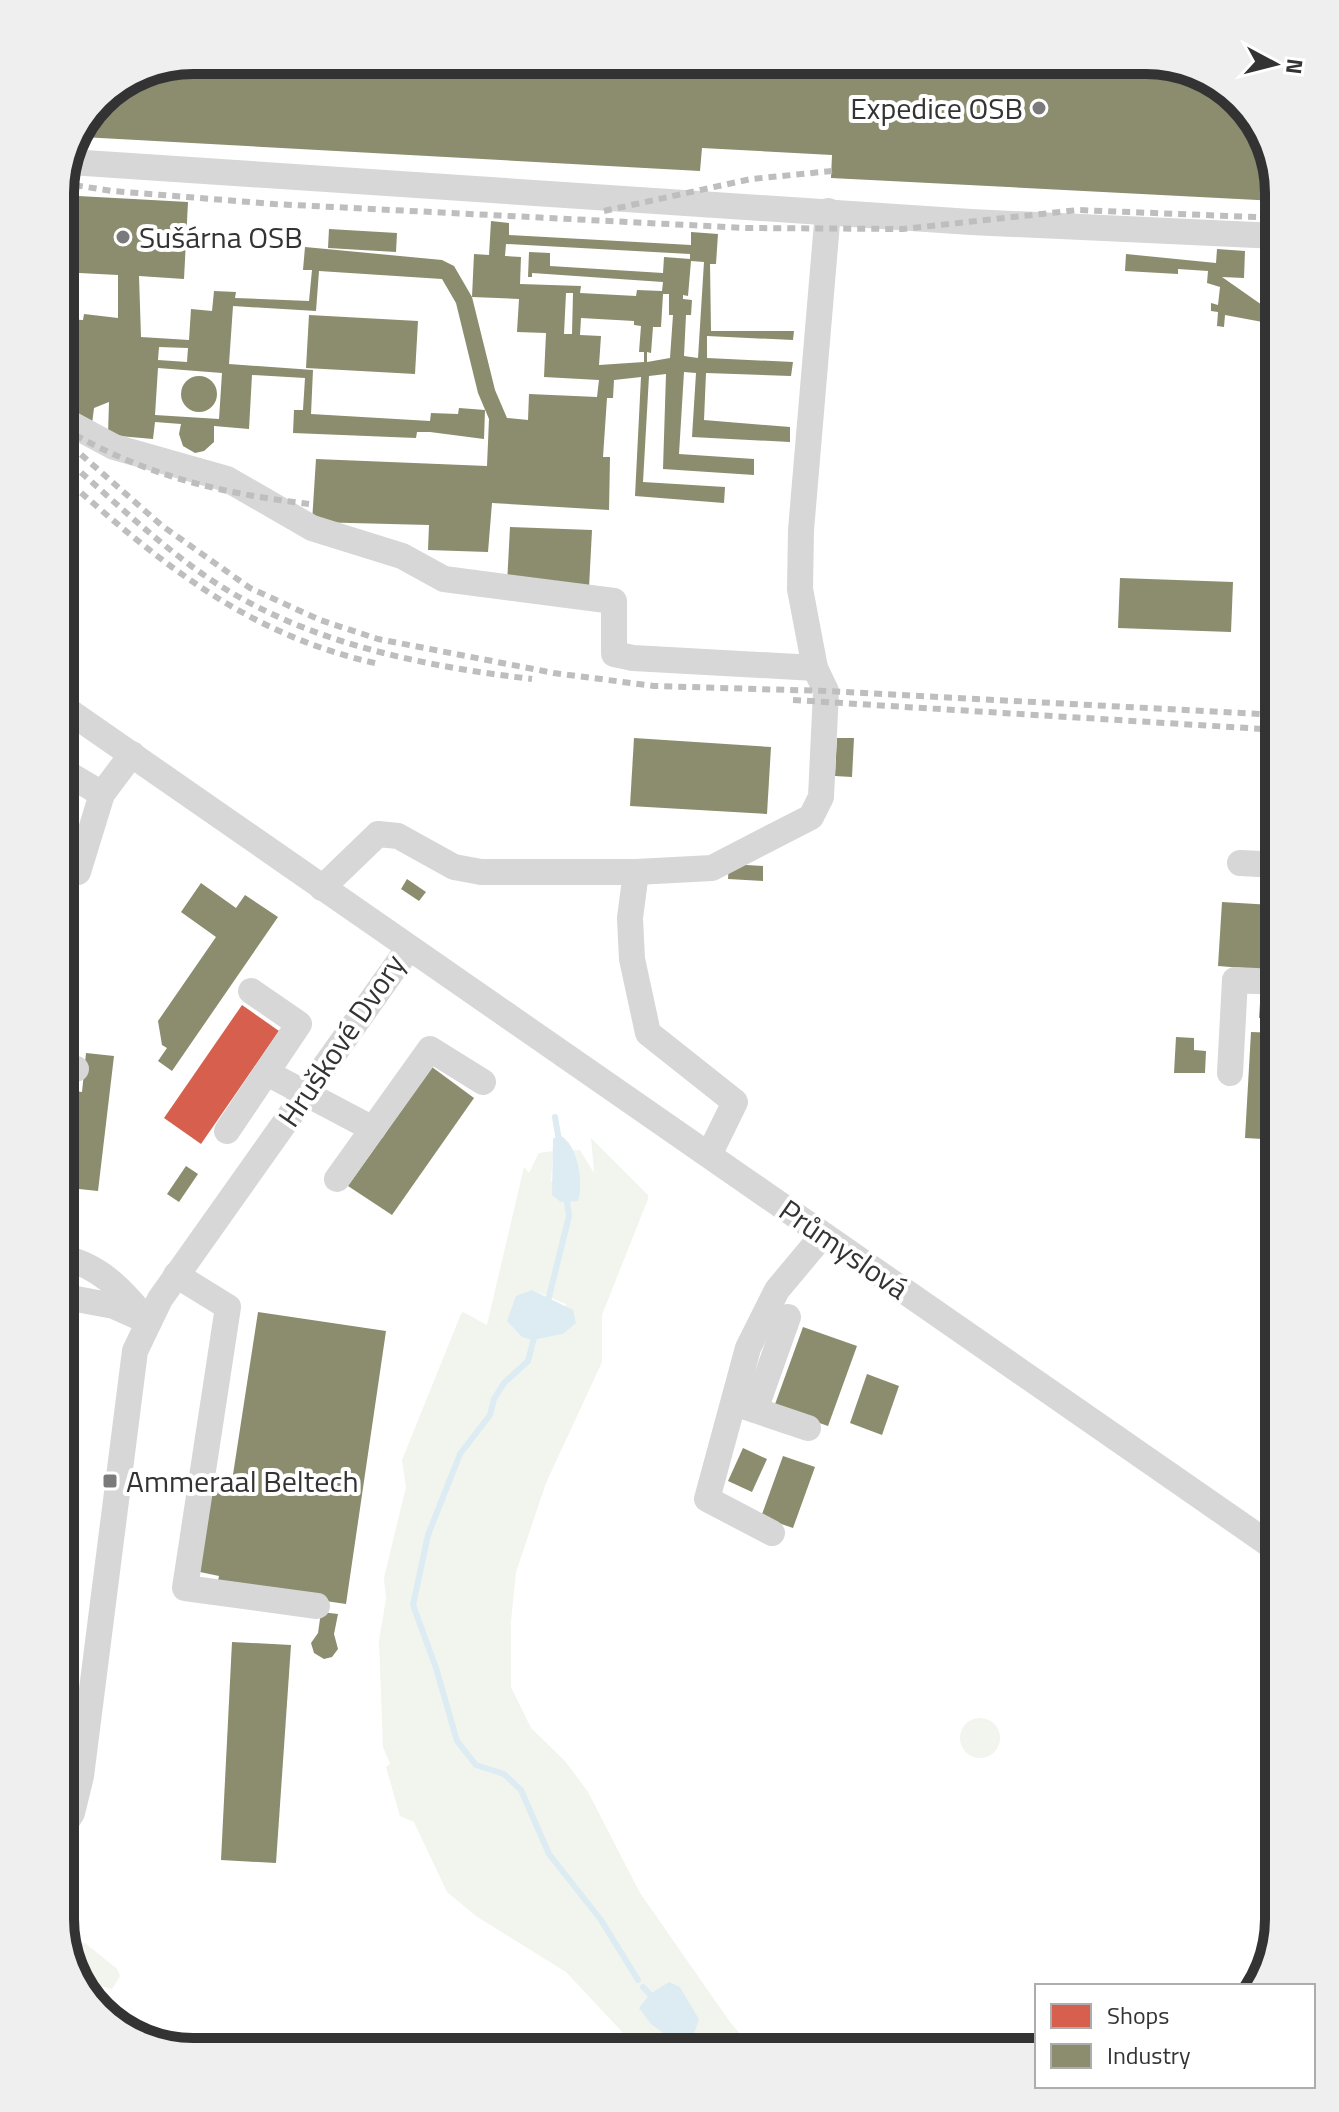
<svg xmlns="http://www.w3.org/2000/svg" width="1339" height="2112" viewBox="0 0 1339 2112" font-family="'Titillium Web',sans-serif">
<rect width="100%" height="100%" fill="#fff"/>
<!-- green -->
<g fill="#f1f5ed" fill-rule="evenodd">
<path d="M591 1138 648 1195V1199L602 1315V1362L546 1483 516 1572 511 1621V1687L531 1728 565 1761 588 1792 640 1893 730 2022 756 2052H641L566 1972 476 1916 447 1892 414 1822 400 1816 386 1767 390 1764 383 1747 379 1641 386 1599 384 1578 406 1487 402 1460 461 1314 463 1312 487 1325 524 1167 529 1173 539 1153 553 1151 551 1181 578 1167 572 1150H580L594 1173ZM532 1290 566 1304 563 1334 533 1340ZM680 1987 699 2019 651 2024Z"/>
<circle cx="980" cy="1738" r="20"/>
<polygon points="85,1943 117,1969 120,1976 112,1989 76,1980 72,1967 74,1944"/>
</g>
<!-- water -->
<g fill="#ddebf3">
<path d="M559 1135C578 1143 584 1184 578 1201L561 1202 552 1195 553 1139Z"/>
<polygon points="532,1290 573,1310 576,1323 563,1334 533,1340 522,1337 507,1321 516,1296"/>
<polygon points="669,1982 680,1987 699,2019 692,2040 681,2046 651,2024 639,2008 650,1994"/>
</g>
<!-- shops -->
<polygon fill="#d6604d" points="242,1005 279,1031 201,1144 164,1118"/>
<!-- industry -->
<g fill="#8c8c6e" fill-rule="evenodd">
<polygon points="1155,60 1219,82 1265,134 1279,201 831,178 832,155 702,148 700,171 82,137 99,99 143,70 279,69 422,74 423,67"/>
<path d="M60 195 188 202 184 279 139 276 141 337 189 340 191 309 212 311 214 291 236 292 235 298 309 301 312 270H303L305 247 442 260 454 266 472 297 474 254 489 255 491 221 509 223V235L691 245V232L718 234 716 264H710L711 331H794L793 340 707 336V358L793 362 791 376 706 373 704 420 790 427V442L692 437 696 373 684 372 679 454 754 459V475L663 469 666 374 649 376 643 482 725 487 724 503 635 496 641 377 614 380 613 398H607L603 457H610L609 510 492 503 488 552 428 550 429 525 312 522 316 459 487 466 489 419 478 393 456 303 442 279 319 271 316 311 233 306 229 364 313 370 311 414 430 421 431 413 458 414 459 408 485 410 484 439 430 432H417L416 438 293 433 294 410H303L305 378 252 375 249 429 214 426V442L204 451 195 453 183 446 179 434 181 424 155 422 153 439 108 435 109 402 94 408 91 432 60 404V319L83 320 84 314 118 318V275L60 272ZM506 244 690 254V259L664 257 663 273 550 266V253L529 252 528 277H532V273L663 282 662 291 637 290 636 296 580 293 581 286 520 284 521 257 505 256ZM691 261 704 262 698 358 684 356 686 315H691L692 300 683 299V295L688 296ZM566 293H573L572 334H564ZM663 294H669V315H673L670 358 647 362V352L651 353 653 327H661ZM472 297 519 299 517 332 546 333 544 377 599 380 597 397 529 394 528 420 507 418 495 390ZM581 318 634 321V325L641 326 639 352H644V362L599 365 601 336 580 335ZM159 347 188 348 187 362 158 360ZM158 368 222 373 219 419 155 415Z"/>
<polygon points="329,229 397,233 396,252 328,248"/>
<polygon points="1217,249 1245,251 1244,278 1222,277 1272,312 1271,317 1279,318 1279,325 1225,315 1224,327 1217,326 1218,312 1211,311 1211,303 1218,305 1220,287 1207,283 1208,271 1178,269 1178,274 1125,271 1126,254 1216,263"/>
<polygon points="309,315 418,321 415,374 306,368"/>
<circle cx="199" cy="394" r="18"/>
<polygon points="510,527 592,530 589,588 507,584"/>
<polygon points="1120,578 1233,582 1231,632 1118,628"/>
<polygon points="634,738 771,747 767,814 630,806"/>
<polygon points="837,738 854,738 852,777 835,776"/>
<polygon points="729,864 763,866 763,881 728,879"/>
<polygon points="407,879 426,892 419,901 401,889"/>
<polygon points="1273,879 1279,879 1279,974 1269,970 1218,966 1222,902 1272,905"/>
<polygon points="201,883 236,908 245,895 278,917 172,1071 158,1061 167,1048 162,1045 158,1021 216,937 181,912"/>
<polygon points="1261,988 1279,989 1279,1027 1273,1027 1274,1019 1259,1018"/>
<polygon points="1251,1032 1279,1033 1279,1140 1245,1138"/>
<polygon points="1176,1037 1194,1038 1194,1050 1206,1051 1205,1073 1174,1073"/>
<polygon points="86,1053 114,1056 98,1191 60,1187 60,1089 82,1092"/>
<polygon points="432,1067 474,1098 392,1215 348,1186"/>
<polygon points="186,1166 198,1174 179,1202 167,1194"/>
<polygon points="258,1312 386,1331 346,1604 217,1585 219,1576 200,1572 210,1478 232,1481"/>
<polygon points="803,1327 857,1346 828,1426 774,1407"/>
<polygon points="867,1374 899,1386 882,1435 850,1423"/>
<polygon points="743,1448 767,1459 752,1492 728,1481"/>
<polygon points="783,1456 815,1467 793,1528 761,1517"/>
<polygon points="321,1612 338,1614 334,1634 338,1649 332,1657 324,1659 314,1653 311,1643 318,1633"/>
<polygon points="232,1642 291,1645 276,1863 221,1860"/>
</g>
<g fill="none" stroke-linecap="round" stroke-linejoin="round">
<!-- stream -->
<g stroke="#ddebf3" stroke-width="6">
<polyline points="555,1117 559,1140"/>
<polyline points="548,1301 569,1216 566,1195"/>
<polyline points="535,1334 528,1361 504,1383 494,1399 490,1415 460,1454 428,1535 413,1605 436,1668 457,1741 476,1765 504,1774 521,1790 549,1854 601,1920 638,1980"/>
<polyline points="643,1987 654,1999"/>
<polyline points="687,2037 701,2052"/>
</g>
<!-- minor -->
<g stroke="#d7d7d7" stroke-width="26">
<polyline points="70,162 971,222 1279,236"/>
<polyline points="60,418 114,447 227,479 312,528 402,556 444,579 614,601 614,654 633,658 815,668"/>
<polyline points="60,705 1279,1551"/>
<polyline points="60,769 102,794 132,754"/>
<polyline points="1240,863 1279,865"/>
<polyline points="78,872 102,794"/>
<polyline points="636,872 630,918 632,959 648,1033 735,1102 710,1153"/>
<polyline points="322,888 378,834 398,836 454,867 481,872 636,872 712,868 811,817 821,797 826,691 815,668 800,589 801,530 828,211"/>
<polyline points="60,1067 76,1069"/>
<polyline points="267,1073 373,1129"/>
<polyline points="1230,1073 1235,980 1279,982"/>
<polyline points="227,1131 299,1024 251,991"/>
<polyline points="337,1179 430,1049 483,1082"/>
<path d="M60 1257C100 1265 122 1290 147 1320"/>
<polyline points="176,1275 228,1307 185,1588 317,1606"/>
<polyline points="60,1296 114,1306 141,1318"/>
<polyline points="740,1405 808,1428"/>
<polyline points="755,1410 788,1317"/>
<polyline points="772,1533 707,1499 748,1348 777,1290 822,1236"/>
<polyline points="60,1831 72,1813 81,1776 135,1351 160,1299 408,949"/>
</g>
<!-- rail -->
<g stroke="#bebebe" stroke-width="6" stroke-dasharray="8 6" stroke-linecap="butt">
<polyline points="61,183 112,191 274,204 746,228 903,229 1078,210 1279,218"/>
<polyline points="604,211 751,179 832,171"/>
<path d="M63 428C143 475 218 493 309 504"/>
<polyline points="60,436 161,525 250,588 320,620 378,639 554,673 654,686 826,691 1279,715"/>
<path d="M60 454C103 491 144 531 190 565 288 639 412 665 532 679"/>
<path d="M60 474C159 562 246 635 379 664"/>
<polyline points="793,700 1279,730"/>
</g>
</g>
<!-- markers -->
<g fill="#7a7a7a" stroke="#fff" stroke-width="3">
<circle cx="1039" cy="108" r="8"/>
<circle cx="123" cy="237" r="8"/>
<rect x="102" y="1473" width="16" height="16" rx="4"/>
</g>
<g text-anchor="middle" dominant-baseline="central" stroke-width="8" stroke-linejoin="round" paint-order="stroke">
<!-- poi labels -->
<g font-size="30" fill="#333" stroke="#fff" text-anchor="start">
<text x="1023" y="108" text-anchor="end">Expedice OSB</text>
<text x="139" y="237">Sušárna OSB</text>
<text x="126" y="1481">Ammeraal Beltech</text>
</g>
<!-- street labels -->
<g font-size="30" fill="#333" stroke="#fff">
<text transform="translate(341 1040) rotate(-56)">Hruškové Dvory</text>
<text transform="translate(844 1249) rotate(35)">Průmyslová</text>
</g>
</g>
<!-- crop -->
<path d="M0 0H1339V2112H0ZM193 74H1146A119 119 0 0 1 1265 193V1919A119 119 0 0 1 1146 2038H193A119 119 0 0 1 74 1919V193A119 119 0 0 1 193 74Z" fill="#efefef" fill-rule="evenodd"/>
<path fill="none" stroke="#333" stroke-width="10" d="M193 74H1146A119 119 0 0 1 1265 193V1919A119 119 0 0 1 1146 2038H193A119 119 0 0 1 74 1919V193A119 119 0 0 1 193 74Z"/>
<!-- legend -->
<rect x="1035" y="1984" width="280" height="104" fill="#ffffff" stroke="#adadad" stroke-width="2"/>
<rect x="1051" y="2004" width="40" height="24" fill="#d6604d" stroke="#adadad" stroke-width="2"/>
<text x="1107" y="2024" font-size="24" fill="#333333">Shops</text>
<rect x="1051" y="2044" width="40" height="24" fill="#8c8c6e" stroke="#adadad" stroke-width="2"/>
<text x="1107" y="2064" font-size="24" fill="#333333">Industry</text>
<!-- north arrow -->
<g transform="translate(1275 64) rotate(97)" stroke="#ffffff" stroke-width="6" paint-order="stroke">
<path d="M0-6L14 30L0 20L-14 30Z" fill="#333333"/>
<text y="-12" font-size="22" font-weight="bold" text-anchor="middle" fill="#333333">N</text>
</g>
</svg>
